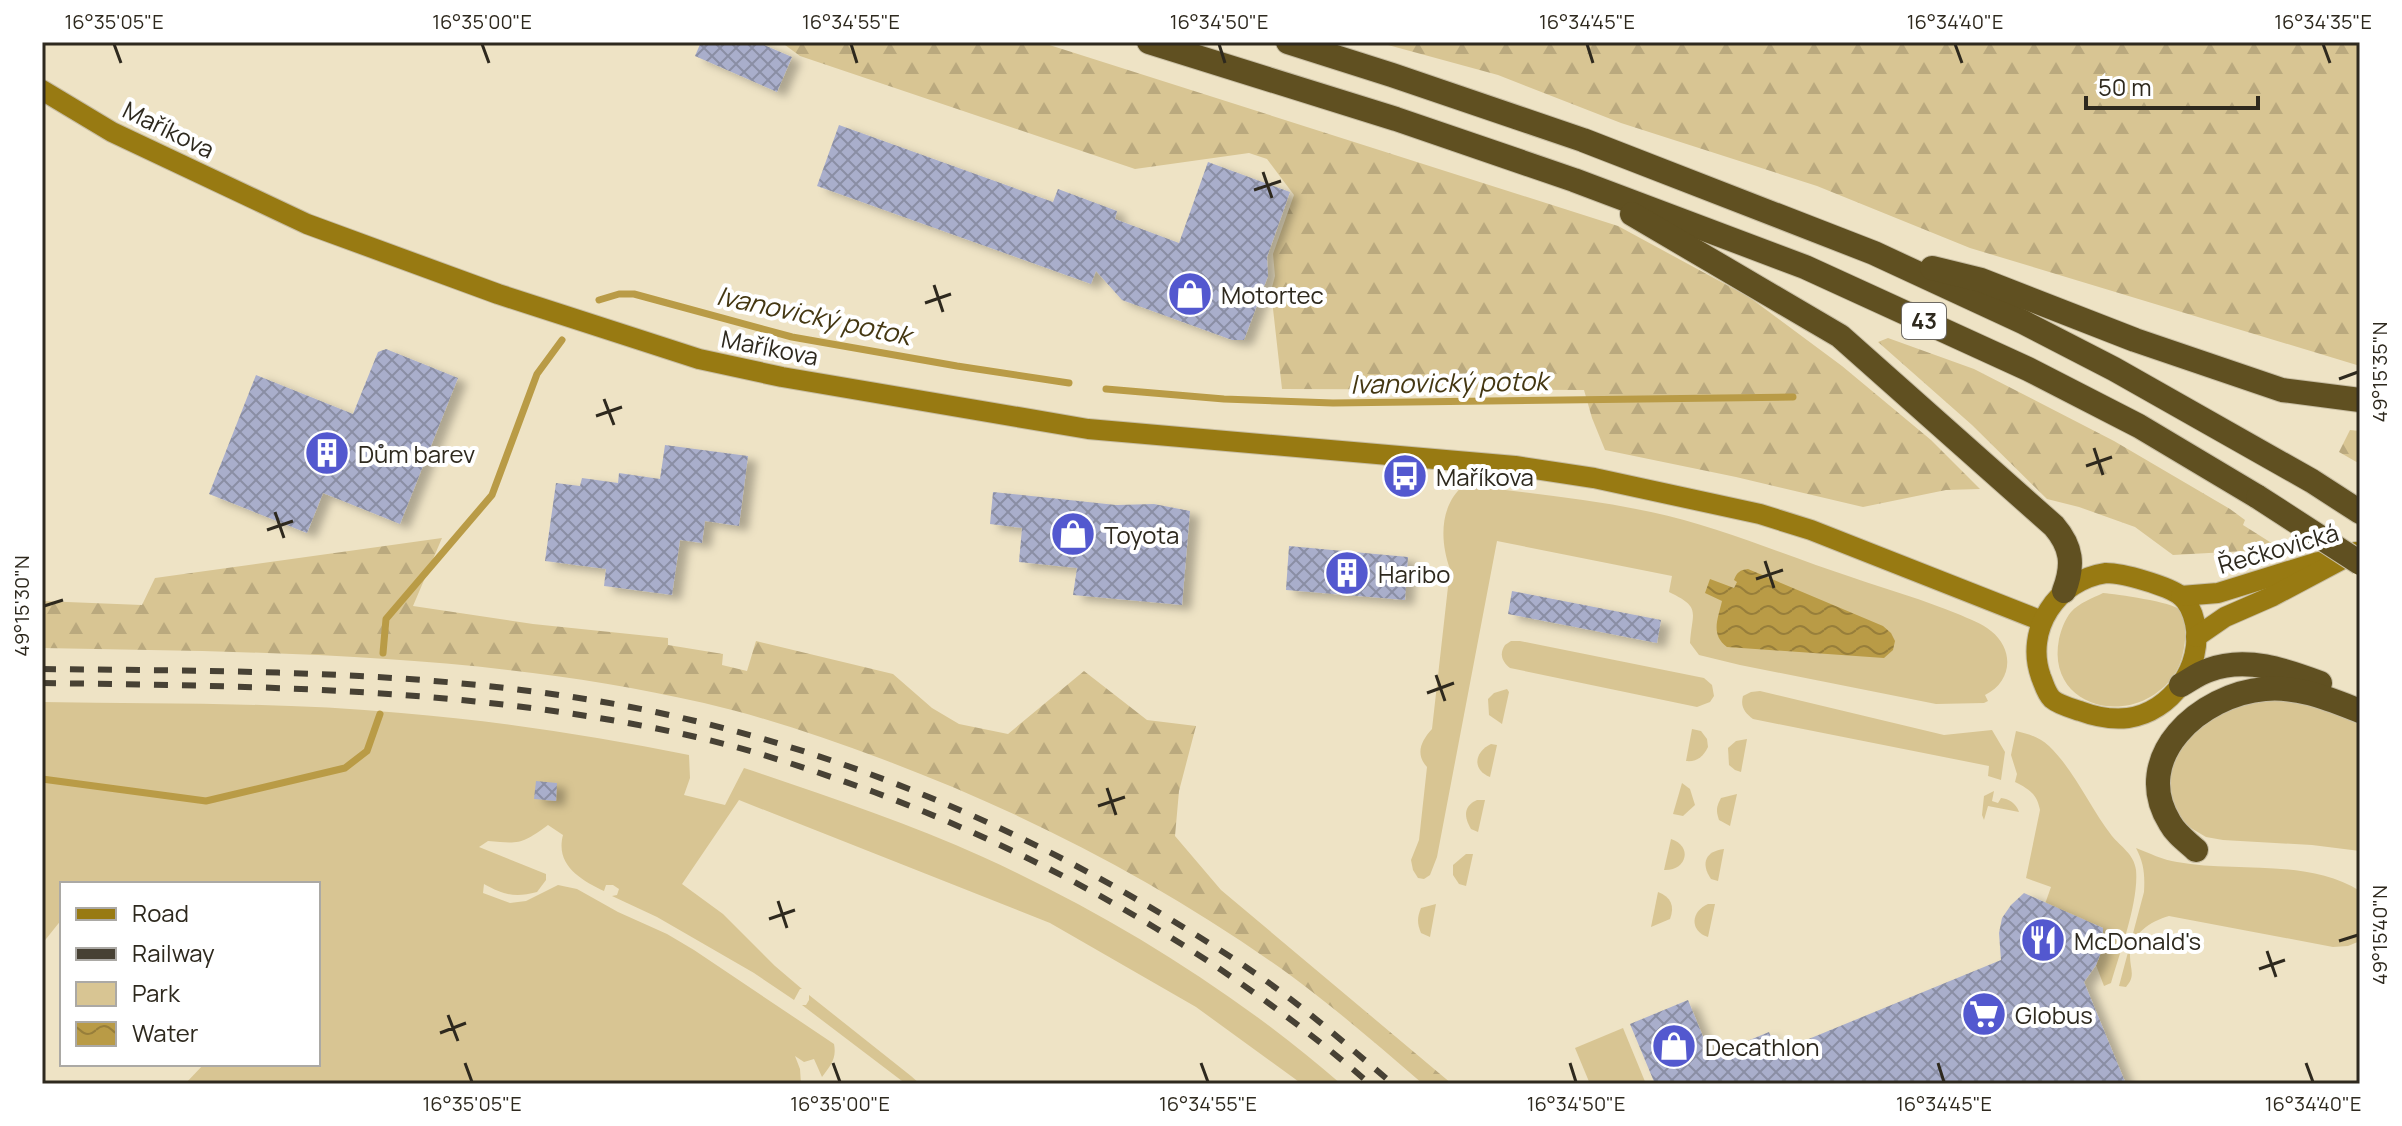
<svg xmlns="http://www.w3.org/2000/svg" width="2402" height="1126" viewBox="0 0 2402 1126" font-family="Manrope,sans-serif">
<defs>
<pattern id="forest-firs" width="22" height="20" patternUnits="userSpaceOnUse" patternTransform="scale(2)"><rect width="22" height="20" fill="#d8c593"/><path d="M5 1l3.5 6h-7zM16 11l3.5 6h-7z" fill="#baa97e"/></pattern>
<pattern id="water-waves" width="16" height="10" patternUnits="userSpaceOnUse" patternTransform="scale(2)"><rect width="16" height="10" fill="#b99b46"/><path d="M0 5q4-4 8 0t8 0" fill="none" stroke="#977e3a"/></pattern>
<pattern id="building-cross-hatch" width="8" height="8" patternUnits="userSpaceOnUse" patternTransform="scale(2)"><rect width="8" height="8" fill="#a9aecb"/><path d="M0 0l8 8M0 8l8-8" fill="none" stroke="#8a8ea4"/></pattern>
<filter id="shadow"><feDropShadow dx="9" dy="5" stdDeviation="4" flood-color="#0004"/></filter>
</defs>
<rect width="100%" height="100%" fill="#eee3c5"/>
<!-- green -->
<g fill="#d8c593">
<path d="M1464 485C1526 493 1590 499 1651 512 1721 527 1786 556 1854 578 1889 590 1924 600 1958 614 1969 619 1982 623 1991 631 2015 650 2012 682 1985 695L1988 701 1984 703 1936 704 1740 665 1699 655 1690 643C1692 611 1702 608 1669 592L1672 576 1497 541 1437 857 1430 875 1424 879 1418 878 1413 870 1411 860 1419 840 1427 767C1415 754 1421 741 1432 729L1450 569C1440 541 1439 506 1464 485Z"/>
<path d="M2103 593C2116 594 2173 602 2180 610 2186 617 2185 631 2185 640 2184 651 2181 665 2174 675 2136 730 2045 710 2059 639 2061 630 2065 619 2071 612 2079 603 2093 598 2103 593Z"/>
<path d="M1511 641H1520L1704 678 1712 685 1714 696 1710 702 1697 707 1510 668C1502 662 1499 654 1505 645Z"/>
<polygon points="1507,689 1509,692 1502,724 1489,715 1488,699 1494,693"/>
<path d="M1760 691 1944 735 1992 730 2005 752 2001 780 1988 776 1989 766 1753 719C1745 713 1740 707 1743 696L1751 692Z"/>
<polygon points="2280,697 2315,703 2360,721 2360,851 2312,845 2223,840 2206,837 2179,821 2166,790 2174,756 2207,718 2241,702"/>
<path d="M42 702C161 704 282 702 401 713 498 721 594 736 689 755L690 778 684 795 725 805 744 768C824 795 905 822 983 857 1111 915 1235 992 1341 1084H1302L1196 1007 1050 923 739 800 682 884 723 914 775 966 802 989H800L794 1000 754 973 657 917 612 896 617 895 619 889 613 885H606L604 891C581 880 555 865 563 835L548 825C522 844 520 844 488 841L479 847 546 874V880L537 892C515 898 504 895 484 884L483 893 510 903 526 901 558 885 577 889 618 912 667 934 694 950 834 1044C837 1059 830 1066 822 1077L814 1059 804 1062 795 1056 800 1069 801 1084H185L204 1064H318V884H62V919L42 944Z"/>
<path d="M1692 729 1701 731 1707 739 1708 747C1703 757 1697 762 1686 761Z"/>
<path d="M2016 731C2029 734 2039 737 2049 746 2075 771 2090 808 2112 836 2121 847 2134 854 2136 870 2139 901 2120 952 2111 983L2104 986 2096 965 2102 950 2103 928 2045 904 2051 887 2026 878 2040 810C2037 794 2029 789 2015 782L2017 774 2011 755Z"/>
<polygon points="1747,739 1741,772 1735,770 1729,765 1728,748 1736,741"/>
<path d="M1491 744 1497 745 1490 777C1472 770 1474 752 1491 744Z"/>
<polygon points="1682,783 1690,789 1695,805 1683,816 1673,814"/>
<path d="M1994 791 1992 801 1998 803 2001 798C2009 799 2016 803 2019 812L1988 806 1984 820 1982 815 1984 796Z"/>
<path d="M1737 794 1730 826 1719 820C1716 811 1716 807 1721 798Z"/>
<path d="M1477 800H1485L1478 832 1471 829C1464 817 1463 806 1477 800Z"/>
<path d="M1671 839C1693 846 1687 871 1664 870Z"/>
<path d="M2136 848C2149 853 2163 860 2177 862 2237 873 2306 858 2360 891V941L2348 946 2333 947 2169 916C2151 921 2130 934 2130 956 2130 969 2136 976 2126 987L2119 986 2144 892C2145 875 2144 863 2136 848Z"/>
<path d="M1724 849 1718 881 1711 879C1700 863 1706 851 1724 849Z"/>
<polygon points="1466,854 1473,854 1466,886 1459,884 1453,875 1453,865"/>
<path d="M1658 892C1671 897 1675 906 1670 919L1651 927Z"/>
<path d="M1436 904 1430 937 1421 933C1417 923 1417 918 1421 908Z"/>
<path d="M1708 904H1715L1708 937C1689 931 1691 911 1708 904Z"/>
<polygon points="809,995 911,1076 920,1084 906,1084 802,1005 806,1005 809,1000"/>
<polygon points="1623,1028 1646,1084 1590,1084 1575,1048"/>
</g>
<!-- forest -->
<g fill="url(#forest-firs)">
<polygon points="781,42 1040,42 1618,226 1749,297 1842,366 1931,440 1980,489 1946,490 1863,507 1736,477 1605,450 1592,418 1584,390 1282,389 1271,291 1275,276 1273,254 1294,195 1267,159 1249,153 1135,169 800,56"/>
<polygon points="1377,42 2360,42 2360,366 1970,248 1817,186 1621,123 1498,75"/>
<polygon points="1888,338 1974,369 2114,441 2230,509 2245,520 2243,525 2281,549 2173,555 2135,527 2079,507 2047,499 1972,425 1878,342"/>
<polygon points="2350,430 2360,431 2360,464 2339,452"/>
<path d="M442 538 413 606 533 624 668 638V645L723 654 722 665 747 671 756 641 893 674 932 708 959 724 1008 734 1084 671 1147 720 1196 726 1179 791 1175 836 1221 890 1452 1084H1423C1379 1046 1336 1009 1290 975 1164 884 1026 813 882 759 823 737 764 717 704 703 487 653 263 652 42 648V601L142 605 155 578Z"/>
</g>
<!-- water -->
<path fill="url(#water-waves)" d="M1748 569 1883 626 1891 633 1895 641 1893 650 1884 658 1727 647C1710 634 1718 619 1722 601L1705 593 1710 579 1734 588 1737 582 1734 580C1737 572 1740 570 1748 569Z"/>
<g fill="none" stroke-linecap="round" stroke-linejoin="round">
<!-- stream -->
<g stroke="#b99b46" stroke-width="7">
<polyline points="599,300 619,294 634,294 792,337 957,366 1069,383"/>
<polyline points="1106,389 1224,399 1333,403 1793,397"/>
<polyline points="383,653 386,619 492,495 537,374 562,340"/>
<polyline points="42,779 206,801 345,768 367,751 380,714"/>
</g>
</g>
<!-- building -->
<g fill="url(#building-cross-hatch)" filter="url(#shadow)">
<polygon points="701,42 757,42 792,57 777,92 695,56"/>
<polygon points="839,125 1053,202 1058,189 1117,211 1115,219 1179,243 1208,162 1290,192 1267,257 1268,276 1244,340 1232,340 1122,300 1096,271 1091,284 817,186"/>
<polygon points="386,349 458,378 400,524 323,493 307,533 209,494 256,375 353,414 378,352"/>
<polygon points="665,445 748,456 739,526 705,521 702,543 680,540 672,595 604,586 606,569 545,561 556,483 580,486 582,478 618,483 619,473 660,479"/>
<polygon points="993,492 1116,505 1154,504 1190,511 1182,605 1073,595 1077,568 1019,562 1022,528 990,524"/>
<polygon points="1289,546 1408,557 1405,600 1286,590"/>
<polygon points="1512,591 1661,620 1657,643 1508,614"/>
<polygon points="536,781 557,783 556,801 534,799"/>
<polygon points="2024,893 2103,928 2102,950 2096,965 2084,982 2126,1084 1655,1084 1630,1024 1688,1000 1711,1056 1769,1032 1777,1052 2001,960 1999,933 2002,918 2011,905"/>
</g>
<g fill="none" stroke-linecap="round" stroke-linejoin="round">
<!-- secondary casing -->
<g stroke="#c8bea4" stroke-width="22">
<g id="secondary">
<polyline points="42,90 112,132 307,224 498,294 699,359 782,377 1088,429 1515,466 1594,478 1760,514 1811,530 2042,621"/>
<path d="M2106 573C2123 573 2168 586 2181 596 2189 603 2193 614 2195 623 2204 666 2171 712 2128 718 2111 720 2096 717 2080 711 2071 708 2059 705 2052 699 2046 693 2044 684 2041 677 2024 630 2057 580 2106 573Z"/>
<polyline points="2181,596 2218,593 2318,562"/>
<polyline points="2196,637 2225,617 2273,596 2356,552"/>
</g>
</g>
<!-- highway casing -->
<g stroke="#c8bea4" stroke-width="26">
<g id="highway">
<polyline points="1149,42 1396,119 1574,180 1805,267 2028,369 2139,426 2258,497"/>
<polyline points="1288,42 1392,75 1583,140 1874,253 2023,322 2114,369 2312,481 2360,512"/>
<path d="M1632 214 1840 336 2054 526C2072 547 2074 565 2064 591"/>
<polyline points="1932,268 1981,280 2135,340 2282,390 2360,400"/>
<path d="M2181 685C2190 680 2199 673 2209 670 2246 656 2285 670 2320 683"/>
<path d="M2196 850C2186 841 2176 834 2170 823 2129 757 2201 694 2265 689 2299 686 2329 699 2360 711"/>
</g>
</g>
<!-- secondary -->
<use href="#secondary" stroke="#987a12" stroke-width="20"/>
<!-- highway -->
<use href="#highway" stroke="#605021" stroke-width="24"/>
<!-- rail -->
<g stroke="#474134" stroke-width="6" stroke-dasharray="14 14" stroke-linecap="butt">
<path d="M42 669C214 671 388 670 559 695 779 726 994 810 1183 927 1216 947 1249 968 1280 991 1319 1020 1356 1053 1393 1084"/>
<path d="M42 683C261 686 481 688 696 737 757 751 815 771 874 792 1055 860 1224 957 1370 1084"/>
</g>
<!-- highway-bridge casing -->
<g stroke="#c8bea4" stroke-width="26" stroke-linecap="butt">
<polyline id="highway-bridge" points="2258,497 2360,563"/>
</g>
<!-- highway-bridge -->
<use href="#highway-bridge" stroke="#605021" stroke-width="24"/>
</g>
<!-- ticks -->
<path fill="none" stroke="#2e291e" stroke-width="3" d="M114 44 121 63M482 44 489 63M851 44 857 63M1219 44 1225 63M1587 44 1593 63M1955 44 1962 63M2323 44 2330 63M1263 172 1272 198M1254 190 1281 181M934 285 943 312M925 303 951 294M2339 379 2358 372M604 399 614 425M596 416 622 407M2094 448 2103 475M2086 466 2112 457M275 512 284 538M267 530 293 521M1765 561 1774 588M1756 579 1783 570M44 606 63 600M1436 675 1445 701M1427 693 1454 683M1107 788 1116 815M1098 806 1125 797M778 901 787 928M769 919 795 910M2339 941 2358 935M2267 951 2276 977M2259 969 2285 960M448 1015 458 1041M440 1033 466 1023M465 1063 472 1082M833 1063 840 1082M1201 1063 1208 1082M1570 1063 1576 1082M1938 1063 1944 1082M2306 1063 2313 1082"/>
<!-- icons -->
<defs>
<g id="shop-disc" transform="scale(2.3)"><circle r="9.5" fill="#5358cf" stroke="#fff"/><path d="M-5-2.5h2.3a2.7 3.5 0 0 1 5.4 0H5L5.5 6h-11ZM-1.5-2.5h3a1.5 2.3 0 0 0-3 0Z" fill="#fff"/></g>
<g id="building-disc" transform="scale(2.3)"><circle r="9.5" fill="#5358cf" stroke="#fff"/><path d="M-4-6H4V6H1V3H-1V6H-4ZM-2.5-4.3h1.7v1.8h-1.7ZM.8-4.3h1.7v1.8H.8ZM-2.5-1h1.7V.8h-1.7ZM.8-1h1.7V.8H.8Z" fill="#fff"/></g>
<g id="bus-disc" transform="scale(2.3)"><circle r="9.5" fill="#5358cf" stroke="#fff"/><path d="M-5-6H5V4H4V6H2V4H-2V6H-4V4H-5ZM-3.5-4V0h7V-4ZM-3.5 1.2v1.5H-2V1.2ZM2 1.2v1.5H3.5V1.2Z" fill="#fff"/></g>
<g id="restaurant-disc" transform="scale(2.3)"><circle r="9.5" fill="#5358cf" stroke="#fff"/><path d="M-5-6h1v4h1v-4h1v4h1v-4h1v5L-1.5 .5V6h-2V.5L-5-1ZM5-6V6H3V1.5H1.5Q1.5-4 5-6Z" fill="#fff"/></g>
<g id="supermarket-disc" transform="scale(2.3)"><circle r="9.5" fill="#5358cf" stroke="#fff"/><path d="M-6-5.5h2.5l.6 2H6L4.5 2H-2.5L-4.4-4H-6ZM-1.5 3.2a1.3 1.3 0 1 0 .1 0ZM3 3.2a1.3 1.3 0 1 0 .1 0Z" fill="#fff"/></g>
</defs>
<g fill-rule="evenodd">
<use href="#shop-disc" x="1190" y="294"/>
<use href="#building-disc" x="327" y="453"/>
<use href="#bus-disc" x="1405" y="476"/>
<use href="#shop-disc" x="1073" y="534"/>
<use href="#building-disc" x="1347" y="573"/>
<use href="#restaurant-disc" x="2043" y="940"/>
<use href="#supermarket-disc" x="1984" y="1014"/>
<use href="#shop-disc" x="1674" y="1046"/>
</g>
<g text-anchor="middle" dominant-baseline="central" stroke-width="8" stroke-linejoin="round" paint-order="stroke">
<!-- shield labels -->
<rect fill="#fff" stroke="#6d6962" stroke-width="2" x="1902" y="303" width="44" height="36" rx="6"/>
<g font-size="22" font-weight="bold" fill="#2e291e">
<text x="1924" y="321">43</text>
</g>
<!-- street labels -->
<g font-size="24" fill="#2e291e" stroke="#fff">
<text transform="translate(169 129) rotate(26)">Maříkova</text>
<text transform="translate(770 347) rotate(11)">Maříkova</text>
<text transform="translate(2278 548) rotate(-16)">Řečkovická</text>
</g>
<!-- poi labels -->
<g font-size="24" fill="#2e291e" stroke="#fff" text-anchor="start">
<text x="1221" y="294">Motortec</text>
<text x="358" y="453">Dům barev</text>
<text x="1436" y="476">Maříkova</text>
<text x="1104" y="534">Toyota</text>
<text x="1378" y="573">Haribo</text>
<text x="2074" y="940">McDonald's</text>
<text x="2015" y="1014">Globus</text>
<text x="1705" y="1046">Decathlon</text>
</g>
<!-- water labels -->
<g font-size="26" font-style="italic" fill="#443712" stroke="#fff">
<text transform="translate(814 315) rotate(12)">Ivanovický potok</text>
<text transform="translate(1449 382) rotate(-1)">Ivanovický potok</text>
</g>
</g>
<!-- border -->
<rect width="2402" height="1126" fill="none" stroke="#ffffff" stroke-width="88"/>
<!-- legend -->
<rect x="60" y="882" width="260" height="184" fill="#ffffff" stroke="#aba9a5" stroke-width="2"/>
<rect x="76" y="908" width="40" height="12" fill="#987a12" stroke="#aba9a5" stroke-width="2"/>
<text x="132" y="922" font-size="24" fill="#2e291e">Road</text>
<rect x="76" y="948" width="40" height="12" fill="#474134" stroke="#aba9a5" stroke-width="2"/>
<text x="132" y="962" font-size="24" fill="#2e291e">Railway</text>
<rect x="76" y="982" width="40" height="24" fill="#d8c593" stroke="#aba9a5" stroke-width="2"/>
<text x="132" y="1002" font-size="24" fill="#2e291e">Park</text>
<rect x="76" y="1022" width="40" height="24" fill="url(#water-waves)" stroke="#aba9a5" stroke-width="2"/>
<text x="132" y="1042" font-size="24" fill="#2e291e">Water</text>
<!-- scale -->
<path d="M2086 96v12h172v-12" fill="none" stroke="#2e291e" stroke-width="4"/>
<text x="2098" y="96" font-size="24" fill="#2e291e" stroke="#ffffff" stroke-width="6" paint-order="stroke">50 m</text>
<rect x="44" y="44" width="2314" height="1038" fill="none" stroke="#2e291e" stroke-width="3"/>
<g font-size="20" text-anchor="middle" fill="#2e291e">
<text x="114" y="29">16°35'05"E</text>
<text x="482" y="29">16°35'00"E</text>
<text x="851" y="29">16°34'55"E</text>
<text x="1219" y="29">16°34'50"E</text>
<text x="1587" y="29">16°34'45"E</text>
<text x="1955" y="29">16°34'40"E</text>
<text x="2323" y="29">16°34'35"E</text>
<text transform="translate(2380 372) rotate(-90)" y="7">49°15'35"N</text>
<text transform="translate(22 606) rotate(-90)" y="7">49°15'30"N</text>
<text transform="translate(2380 935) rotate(-90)" y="7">49°15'40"N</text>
<text x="472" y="1111">16°35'05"E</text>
<text x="840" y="1111">16°35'00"E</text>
<text x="1208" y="1111">16°34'55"E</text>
<text x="1576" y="1111">16°34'50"E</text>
<text x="1944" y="1111">16°34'45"E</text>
<text x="2313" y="1111">16°34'40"E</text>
</g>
</svg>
